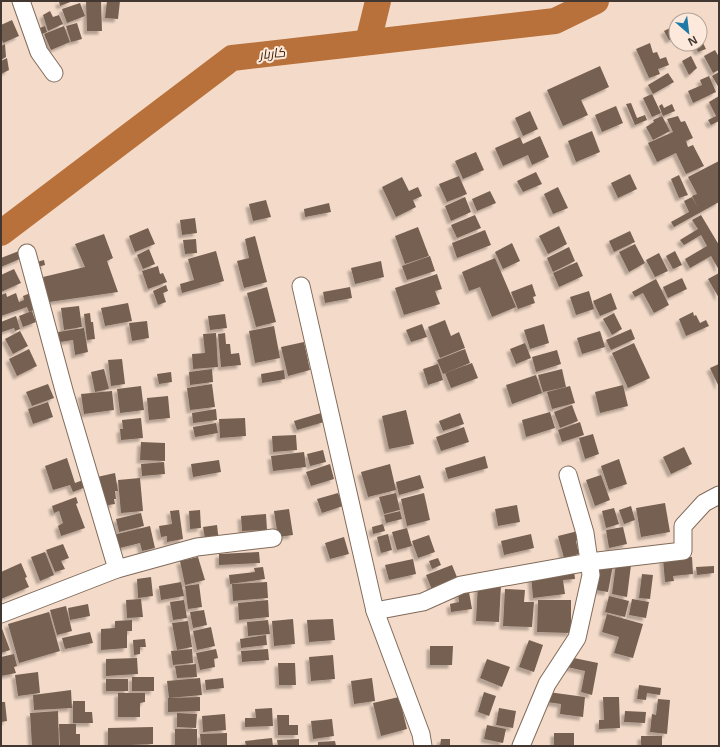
<svg xmlns="http://www.w3.org/2000/svg" width="720" height="747" viewBox="0 0 720 747" font-family="'Open Sans',Cairo,sans-serif">
<defs>
<filter id="shadow"><feDropShadow dx="-3.5" dy="3.5" stdDeviation="1" flood-color="#0004"/></filter>
</defs>
<rect width="100%" height="100%" fill="#f4dbc9"/>
<g fill="none" stroke-linecap="round" stroke-linejoin="round">
<!-- river -->
<g stroke="#b8713a" stroke-width="26">
<polyline points="368,42 378,1"/>
<polyline points="1,233 232,58 555,21 596,1"/>
</g>
</g>
<!-- building -->
<g fill="#756051" filter="url(#shadow)">
<polygon points="59,1 73,1 60,6"/>
<polygon points="86,1 101,1 102,31 87,31"/>
<polygon points="107,1 120,1 118,19 105,18"/>
<polygon points="80,3 85,16 67,23 62,9"/>
<polygon points="50,11 53,17 59,15 63,24 48,31 43,15"/>
<polygon points="12,20 19,36 3,43 1,37 1,25"/>
<polygon points="700,20 706,33 700,36"/>
<polygon points="77,23 82,39 71,42 66,26"/>
<polygon points="45,26 47,32 40,35 37,29"/>
<polygon points="64,26 70,42 51,50 44,34"/>
<polygon points="672,27 676,37 669,40 664,31"/>
<polygon points="700,37 706,49 698,52 694,44 700,44"/>
<polygon points="650,43 653,53 657,52 660,59 666,57 669,65 658,69 660,74 649,78 636,49"/>
<polygon points="5,44 6,57 1,60 1,46"/>
<polygon points="715,50 719,57 719,70 713,73 704,56"/>
<polygon points="691,56 697,68 689,75 682,61"/>
<polygon points="7,58 9,70 1,74 1,61"/>
<polygon points="600,66 609,87 581,100 588,115 563,126 547,90"/>
<polygon points="719,72 719,88 712,76"/>
<polygon points="668,73 674,82 653,94 648,85"/>
<polygon points="709,76 716,92 693,103 688,91 702,85 700,80"/>
<polygon points="652,94 661,113 652,117 643,98"/>
<polygon points="719,96 719,121 711,125 708,120 716,116 709,102"/>
<polygon points="631,103 637,118 645,115 647,120 635,125 626,104"/>
<polygon points="662,104 664,108 672,104 675,111 663,116 659,106"/>
<polygon points="616,106 623,123 602,132 595,115"/>
<polygon points="530,111 538,129 523,136 515,118"/>
<polygon points="662,116 670,131 653,140 646,127 654,122 653,120"/>
<polygon points="678,116 681,122 685,121 693,138 686,141 688,147 693,145 704,166 686,174 676,153 657,162 648,143 673,132 667,119"/>
<polygon points="592,131 600,152 576,162 568,141"/>
<polygon points="540,136 549,157 532,165 528,155 503,166 495,148 520,137 523,144"/>
<polygon points="476,152 484,170 463,179 455,161"/>
<polygon points="719,161 719,202 674,227 671,222 689,212 684,201 692,197 698,208 692,196 697,194 688,177"/>
<polygon points="536,172 542,184 523,192 517,181"/>
<polygon points="630,174 637,189 618,198 611,183"/>
<polygon points="679,175 688,195 679,198 671,179"/>
<polygon points="459,176 467,194 447,202 439,184"/>
<polygon points="402,177 409,191 418,187 422,196 413,200 416,207 396,217 382,187"/>
<polygon points="558,187 568,208 553,214 544,194"/>
<polygon points="490,191 496,203 477,211 472,199"/>
<polygon points="465,197 471,212 451,221 445,206"/>
<polygon points="266,200 271,217 253,221 249,204"/>
<polygon points="329,203 331,212 305,217 304,209"/>
<polygon points="475,215 481,228 457,238 451,225"/>
<polygon points="701,215 719,245 719,270 711,256 690,268 685,259 707,246 701,235 684,245 680,240 698,229 692,220"/>
<polygon points="195,218 197,233 182,235 180,220"/>
<polygon points="559,226 567,244 548,254 539,236"/>
<polygon points="418,227 429,256 405,264 395,236"/>
<polygon points="148,228 155,244 135,252 129,236"/>
<polygon points="485,230 491,245 457,258 452,243"/>
<polygon points="630,231 635,242 614,252 609,241"/>
<polygon points="104,234 113,258 107,261 118,292 49,302 43,277 85,267 75,244"/>
<polygon points="255,236 267,282 244,288 237,261 249,258 245,239"/>
<polygon points="196,239 197,253 185,254 183,240"/>
<polygon points="512,243 520,261 503,269 495,252"/>
<polygon points="635,244 645,263 629,272 619,252"/>
<polygon points="569,247 575,261 553,272 547,258"/>
<polygon points="149,249 155,264 143,269 137,255"/>
<polygon points="19,251 22,258 1,267 1,258"/>
<polygon points="216,251 224,281 182,293 180,284 194,280 188,259"/>
<polygon points="675,251 682,265 673,269 666,256"/>
<polygon points="659,253 668,271 655,277 646,260"/>
<polygon points="430,256 435,271 407,280 402,266"/>
<polygon points="495,258 516,307 492,317 480,287 469,291 462,272"/>
<polygon points="44,260 45,265 34,268 33,263"/>
<polygon points="381,261 384,277 355,284 351,268"/>
<polygon points="577,262 583,276 559,287 553,273"/>
<polygon points="158,266 160,274 163,273 167,282 148,289 142,271"/>
<polygon points="14,269 21,283 1,292 1,275"/>
<polygon points="719,273 719,298 708,279"/>
<polygon points="437,274 442,289 435,291 440,304 404,315 395,288"/>
<polygon points="682,278 687,289 668,298 663,287"/>
<polygon points="656,279 669,305 654,313 643,293 635,297 632,292"/>
<polygon points="532,284 536,296 533,297 535,303 518,309 511,292"/>
<polygon points="166,285 168,291 163,293 166,302 158,305 153,291"/>
<polygon points="267,287 276,322 256,327 247,293"/>
<polygon points="350,287 352,298 325,303 323,292"/>
<polygon points="589,291 594,309 576,315 570,297"/>
<polygon points="33,292 36,309 29,312 27,307 1,316 1,295 6,293 7,297 16,293 19,302 24,300 23,296"/>
<polygon points="611,293 617,309 600,316 593,301"/>
<polygon points="128,303 132,321 105,326 101,308"/>
<polygon points="79,306 82,327 64,330 61,308"/>
<polygon points="32,311 36,322 23,327 19,316"/>
<polygon points="693,312 694,316 696,315 700,323 706,320 709,326 686,336 679,319"/>
<polygon points="90,313 91,322 93,322 95,339 87,340 84,314"/>
<polygon points="614,313 622,329 612,335 603,319"/>
<polygon points="225,314 227,328 210,330 208,316"/>
<polygon points="16,316 20,329 15,331 14,328 2,332 1,322"/>
<polygon points="445,320 451,336 459,332 465,348 440,358 428,327"/>
<polygon points="147,321 149,338 132,341 129,323"/>
<polygon points="422,324 427,337 411,342 406,330"/>
<polygon points="544,324 549,343 530,349 524,330"/>
<polygon points="274,326 280,358 255,363 249,331"/>
<polygon points="84,328 88,352 75,355 73,340 60,342 58,332"/>
<polygon points="631,329 635,339 611,350 606,340"/>
<polygon points="20,331 28,346 13,354 5,339"/>
<polygon points="600,331 605,347 582,354 577,338"/>
<polygon points="216,333 218,367 193,369 192,354 205,353 203,334"/>
<polygon points="225,333 226,344 230,344 231,354 239,353 241,365 221,367 218,334"/>
<polygon points="304,342 310,370 288,376 281,347"/>
<polygon points="525,343 531,358 516,364 510,349"/>
<polygon points="634,343 650,378 628,388 612,353"/>
<polygon points="29,349 37,366 17,376 9,359"/>
<polygon points="465,349 470,363 443,374 437,360"/>
<polygon points="557,350 561,364 536,372 532,357"/>
<polygon points="122,359 125,384 111,386 108,360"/>
<polygon points="472,363 478,378 451,388 445,373"/>
<polygon points="438,364 443,380 428,385 423,369"/>
<polygon points="719,364 719,387 710,368"/>
<polygon points="104,369 109,389 95,392 91,372"/>
<polygon points="212,369 213,382 190,385 189,372"/>
<polygon points="562,369 566,387 543,392 538,375"/>
<polygon points="284,370 285,379 262,383 261,374"/>
<polygon points="171,372 172,382 159,384 157,374"/>
<polygon points="536,375 542,393 512,404 506,385"/>
<polygon points="48,384 54,398 32,406 26,392"/>
<polygon points="212,384 215,407 190,410 187,388"/>
<polygon points="623,385 628,406 600,413 595,392"/>
<polygon points="141,386 144,410 120,413 117,389"/>
<polygon points="570,386 575,403 552,409 547,392"/>
<polygon points="112,391 114,410 84,414 81,394"/>
<polygon points="168,396 170,418 149,420 147,398"/>
<polygon points="48,402 53,417 33,424 28,409"/>
<polygon points="572,405 578,421 560,428 554,412"/>
<polygon points="216,409 217,420 193,423 192,413"/>
<polygon points="406,410 414,444 389,449 382,416"/>
<polygon points="550,412 555,428 526,437 522,420"/>
<polygon points="321,413 324,422 297,430 294,421"/>
<polygon points="460,413 464,424 443,431 439,421"/>
<polygon points="141,418 143,438 121,440 120,429 123,429 122,420"/>
<polygon points="245,418 246,436 220,438 219,419"/>
<polygon points="580,422 584,435 562,442 558,430"/>
<polygon points="216,423 218,433 195,437 193,427"/>
<polygon points="464,427 469,442 441,451 436,437"/>
<polygon points="593,434 599,454 585,459 579,438"/>
<polygon points="296,435 297,450 273,452 272,436"/>
<polygon points="141,442 165,443 165,461 140,460"/>
<polygon points="684,447 692,464 671,474 663,457"/>
<polygon points="323,450 326,462 310,466 307,454"/>
<polygon points="304,452 306,467 273,471 271,456"/>
<polygon points="485,456 488,468 448,479 445,468"/>
<polygon points="67,458 75,483 83,480 86,487 73,492 70,485 53,490 45,466"/>
<polygon points="619,459 627,484 609,490 601,466"/>
<polygon points="219,460 221,472 193,477 191,464"/>
<polygon points="164,462 165,474 142,476 141,464"/>
<polygon points="330,464 334,479 311,486 306,472"/>
<polygon points="390,464 396,490 368,497 361,472"/>
<polygon points="115,473 118,491 115,491 116,499 114,499 115,504 102,506 97,477"/>
<polygon points="420,475 424,488 399,495 396,482"/>
<polygon points="601,475 610,500 595,506 586,480"/>
<polygon points="140,478 143,511 121,513 118,480"/>
<polygon points="338,493 343,506 322,513 317,499"/>
<polygon points="396,493 400,510 384,514 379,497"/>
<polygon points="424,493 430,520 407,526 401,499"/>
<polygon points="76,497 78,503 76,504 85,528 61,536 58,526 63,523 59,511 54,513 52,506"/>
<polygon points="665,503 670,532 641,537 636,508"/>
<polygon points="517,505 520,522 498,526 495,509"/>
<polygon points="631,506 635,520 624,524 619,510"/>
<polygon points="614,508 619,524 606,528 602,511"/>
<polygon points="289,509 293,535 278,537 274,511"/>
<polygon points="179,510 183,539 167,542 167,536 161,537 159,526 172,524 170,511"/>
<polygon points="200,510 201,528 190,529 189,511"/>
<polygon points="400,511 402,519 386,523 384,515"/>
<polygon points="141,513 144,526 119,532 116,519"/>
<polygon points="266,514 267,530 242,531 241,516"/>
<polygon points="383,524 385,531 373,534 372,527"/>
<polygon points="217,525 219,542 206,544 203,527"/>
<polygon points="150,526 155,548 142,551 140,543 116,549 113,535"/>
<polygon points="623,527 627,544 609,548 606,530"/>
<polygon points="407,528 412,546 397,550 392,532"/>
<polygon points="578,531 580,539 576,541 579,554 564,558 558,536"/>
<polygon points="388,534 392,550 381,553 377,537"/>
<polygon points="531,534 534,548 504,555 501,541"/>
<polygon points="429,535 435,552 418,558 412,541"/>
<polygon points="344,537 349,554 330,559 325,543"/>
<polygon points="63,544 69,558 61,561 65,569 55,572 46,550"/>
<polygon points="45,552 54,575 40,581 31,557"/>
<polygon points="259,552 260,563 219,565 219,554"/>
<polygon points="198,557 205,580 185,585 180,561"/>
<polygon points="692,557 693,574 673,576 674,581 665,582 663,559"/>
<polygon points="438,558 441,565 432,569 429,561"/>
<polygon points="413,559 416,574 389,580 385,565"/>
<polygon points="21,563 27,577 25,578 29,587 1,599 1,572"/>
<polygon points="600,563 613,565 608,592 596,590"/>
<polygon points="616,563 631,565 627,597 612,594"/>
<polygon points="452,565 459,582 433,592 426,575"/>
<polygon points="714,566 714,573 697,575 696,567"/>
<polygon points="263,567 265,579 230,584 229,575 255,572 254,568"/>
<polygon points="574,570 575,579 563,580 565,594 533,598 531,575"/>
<polygon points="642,574 653,575 650,599 639,598"/>
<polygon points="151,577 153,596 138,598 137,579"/>
<polygon points="181,582 184,596 161,600 159,586"/>
<polygon points="267,582 268,598 233,601 232,584"/>
<polygon points="478,583 501,585 499,622 476,621"/>
<polygon points="199,584 202,607 188,609 185,586"/>
<polygon points="505,589 525,590 524,602 534,602 532,627 503,626"/>
<polygon points="469,592 472,609 451,612 450,604 459,602 458,593"/>
<polygon points="609,596 629,601 625,617 605,612"/>
<polygon points="141,599 143,617 127,618 126,600"/>
<polygon points="632,599 649,602 646,618 629,615"/>
<polygon points="184,600 187,618 173,620 170,602"/>
<polygon points="268,600 269,617 239,620 238,603"/>
<polygon points="538,600 571,600 571,633 537,632"/>
<polygon points="88,604 90,616 70,620 68,608"/>
<polygon points="66,606 72,631 57,635 50,610"/>
<polygon points="204,610 207,625 193,628 190,612"/>
<polygon points="49,612 60,651 19,663 8,624"/>
<polygon points="607,614 643,624 633,658 614,653 619,637 602,632"/>
<polygon points="293,619 295,644 274,646 272,621"/>
<polygon points="333,619 335,640 309,642 307,620"/>
<polygon points="132,620 132,631 127,631 127,648 101,650 101,629 115,628 115,621"/>
<polygon points="268,620 270,634 248,636 247,622"/>
<polygon points="188,621 192,647 177,650 172,623"/>
<polygon points="1,626 10,650 1,653"/>
<polygon points="211,627 215,646 197,650 193,631"/>
<polygon points="90,632 93,643 65,649 62,638"/>
<polygon points="266,635 267,645 241,648 240,639"/>
<polygon points="145,639 146,647 140,647 140,654 134,655 133,640"/>
<polygon points="529,640 543,645 534,672 519,667"/>
<polygon points="430,646 453,646 452,665 430,665"/>
<polygon points="192,649 193,663 173,665 171,651"/>
<polygon points="216,649 218,658 214,659 215,667 200,670 196,653"/>
<polygon points="268,649 269,660 242,662 241,651"/>
<polygon points="14,654 17,666 14,667 16,673 1,676 1,657"/>
<polygon points="333,655 335,679 311,681 309,657"/>
<polygon points="569,657 598,663 592,695 581,692 585,671 567,667"/>
<polygon points="137,658 138,674 106,676 106,659"/>
<polygon points="487,659 510,667 502,687 480,678"/>
<polygon points="278,663 295,663 296,685 279,685"/>
<polygon points="196,664 197,677 177,678 175,666"/>
<polygon points="38,672 40,693 18,696 15,675"/>
<rect x="132" y="677" width="22" height="14"/>
<polygon points="200,678 202,695 169,698 167,681"/>
<polygon points="223,678 224,688 206,690 205,680"/>
<polygon points="372,678 375,701 354,704 351,681"/>
<rect x="106" y="679" width="22" height="12"/>
<polygon points="639,685 661,688 660,695 647,693 646,700 637,699"/>
<polygon points="71,690 72,708 34,710 33,695"/>
<polygon points="484,692 496,696 489,716 478,712"/>
<polygon points="548,692 585,697 583,717 560,714 561,704 547,702"/>
<polygon points="118,693 145,693 145,702 140,703 140,717 118,717"/>
<polygon points="200,697 200,711 168,712 168,698"/>
<polygon points="399,697 407,729 381,736 373,703"/>
<polygon points="603,697 619,697 620,728 599,729 599,720 604,720"/>
<polygon points="658,699 670,700 667,734 650,732 652,714 656,715"/>
<polygon points="73,701 85,701 85,712 92,712 93,723 73,723"/>
<polygon points="1,702 5,702 7,721 1,722"/>
<polygon points="272,708 273,726 245,727 245,718 256,718 255,709"/>
<polygon points="499,708 516,711 513,728 496,725"/>
<polygon points="58,711 59,746 32,746 30,713"/>
<polygon points="625,711 646,712 645,723 624,722"/>
<polygon points="177,713 197,714 196,728 177,727"/>
<polygon points="225,714 226,730 203,732 202,716"/>
<polygon points="277,715 289,715 289,725 298,725 298,735 278,735"/>
<polygon points="332,719 334,736 313,739 311,721"/>
<polygon points="59,724 76,724 76,734 80,734 80,746 60,746"/>
<polygon points="487,725 506,729 503,743 484,739"/>
<polygon points="153,727 153,744 108,746 108,728"/>
<rect x="175" y="729" width="22" height="17"/>
<polygon points="227,733 227,746 201,746 200,734"/>
<rect x="554" y="733" width="20" height="13"/>
<rect x="641" y="736" width="21" height="10"/>
<polygon points="272,738 273,746 246,746 245,741"/>
<polygon points="299,739 299,746 278,746 277,740"/>
<polygon points="441,739 450,739 450,746 440,746"/>
<polygon points="335,741 336,746 318,746 318,742"/>
</g>
<g fill="none" stroke-linecap="round" stroke-linejoin="round">
<!-- minor casing -->
<g stroke="#816b5b" stroke-width="19">
<g id="minor">
<polyline points="21,1 39,52 54,73"/>
<polyline points="27,253 65,394 117,569"/>
<polyline points="301,286 375,611 421,734 423,746"/>
<polyline points="375,611 423,602 461,585 589,562 683,551 683,526 704,503 719,495"/>
<polyline points="1,614 117,569 197,547 273,538"/>
<polyline points="521,746 547,684 577,638 591,575 585,533 568,475"/>
</g>
</g>
<!-- minor -->
<use href="#minor" stroke="#fff" stroke-width="17"/>
</g>
<g text-anchor="middle" dominant-baseline="central" stroke-width="4" stroke-linejoin="round" paint-order="stroke">
<!-- water labels -->
<g font-size="13" font-style="italic" fill="#3f220a" stroke="#fde9db">
<text transform="translate(272 53) rotate(-6)">کاربار</text>
</g>
</g>
<!-- border -->
<rect width="720" height="747" fill="none" stroke="#423831" stroke-width="4"/>
<!-- north arrow -->
<g transform="translate(688 32) rotate(152)"><circle r="19" fill="#fde9db" stroke="#b2a297"/>
<path d="M0-3L7 15L0 10L-7 15Z" fill="#207aa8"/>
<text y="-6" font-size="11" font-weight="bold" text-anchor="middle" fill="#423831">N</text>
</g>
</svg>
